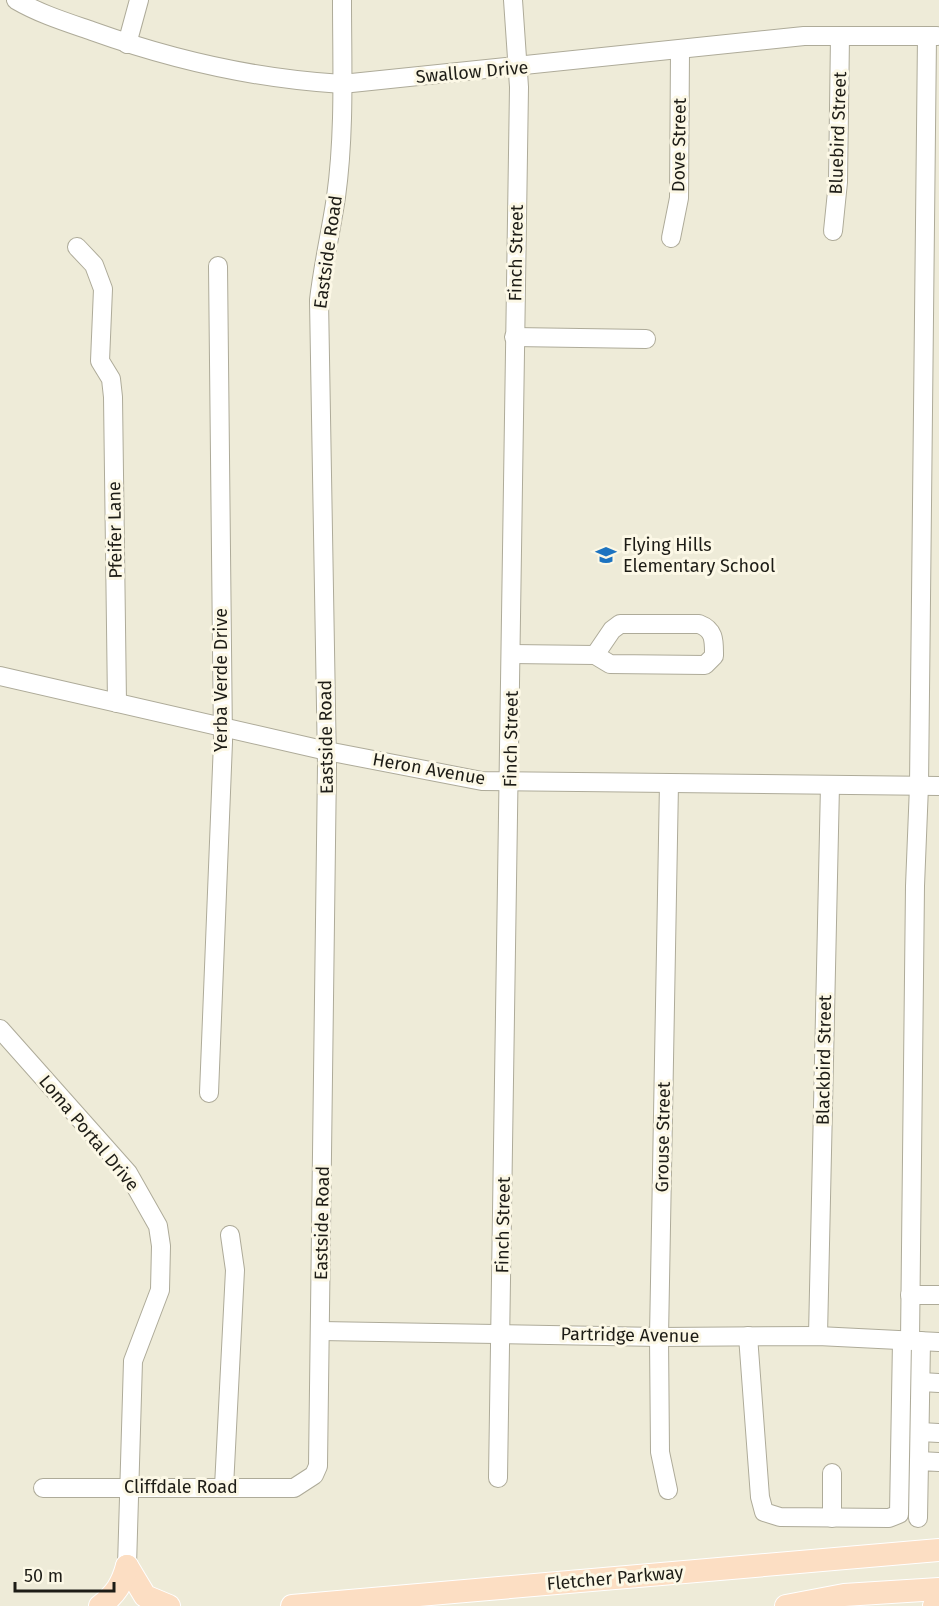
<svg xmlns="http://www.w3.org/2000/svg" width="939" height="1606" viewBox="0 0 939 1606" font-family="'Fira Sans',sans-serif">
<rect width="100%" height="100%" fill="#eeebd8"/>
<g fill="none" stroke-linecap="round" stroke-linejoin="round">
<!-- minor casing -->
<g stroke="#aeab99" stroke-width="20">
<g id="minor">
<path d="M16 0C40 14 66 22 92 31 173 60 257 79 342 84L804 36H937"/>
<polyline points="127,44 139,0"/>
<polyline points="833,231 838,182 840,36"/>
<polyline points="671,238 679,198 680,51"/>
<polyline points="77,247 94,265 103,289 100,361 111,379 113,397 117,703"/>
<polyline points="514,337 646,339"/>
<path d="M511 654 595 655 610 664 705 665 714 656C714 641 715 630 699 624H620L612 630 595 655"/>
<polyline points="0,676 327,751 482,781 939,786"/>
<polyline points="0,1029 128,1173 158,1226 161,1246 160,1290 133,1361 127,1566"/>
<polyline points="209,1093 223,742 218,266"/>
<polyline points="910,1295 939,1295"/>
<polyline points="321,1331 659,1337 818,1336 939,1342"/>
<polyline points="748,1336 760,1497 764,1512 780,1517 889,1518 899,1514 902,1341"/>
<polyline points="818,1336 830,785"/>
<polyline points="910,1341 915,886 919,786 927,36"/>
<polyline points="921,1382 939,1383"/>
<polyline points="920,1432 939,1433"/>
<polyline points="919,1461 921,1341"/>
<polyline points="498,1478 519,87 513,0"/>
<polyline points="224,1487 235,1270 230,1235"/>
<path d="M43 1488H294L314 1475 318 1466 327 765 319 300C323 265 331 231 336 197 345 132 342 65 342 0"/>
<polyline points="668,1490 660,1452 659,1337 669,783"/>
<polyline points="832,1518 832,1473"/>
<polyline points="918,1518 919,1461 939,1462"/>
</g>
</g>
<!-- major casing -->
<g stroke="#fff" stroke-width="24">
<g id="major">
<polyline points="127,1566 145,1596 169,1606"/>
<path d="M100 1606C116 1594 122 1584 127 1566"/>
<polyline points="292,1606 939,1550"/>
<polyline points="786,1606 844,1595 939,1589"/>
<polyline points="934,1606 939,1606"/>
</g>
</g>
<!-- minor -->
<use href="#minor" stroke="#fff" stroke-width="18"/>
<!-- major -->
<use href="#major" stroke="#fcdec3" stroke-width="22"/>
</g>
<!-- icons -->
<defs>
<g id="school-bare" transform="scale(1.62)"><path d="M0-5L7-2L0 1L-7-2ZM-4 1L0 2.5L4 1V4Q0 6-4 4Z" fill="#1c73c0" stroke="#fcf8e6" stroke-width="2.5" paint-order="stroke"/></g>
</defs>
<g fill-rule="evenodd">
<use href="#school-bare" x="606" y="555"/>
</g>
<g text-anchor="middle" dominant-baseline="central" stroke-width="6" stroke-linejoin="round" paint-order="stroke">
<!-- street labels -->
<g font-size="18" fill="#1d1c16" stroke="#fcf8e6">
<text transform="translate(472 72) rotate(-5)">Swallow Drive</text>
<text transform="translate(838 133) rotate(-88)">Bluebird Street</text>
<text transform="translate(679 145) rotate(-89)">Dove Street</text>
<text transform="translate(328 252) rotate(-82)">Eastside Road</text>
<text transform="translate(516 253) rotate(-89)">Finch Street</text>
<text transform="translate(115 530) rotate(-91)">Pfeifer Lane</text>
<text transform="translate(221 680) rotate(-90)">Yerba Verde Drive</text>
<text transform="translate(326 737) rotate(-91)">Eastside Road</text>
<text transform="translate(511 739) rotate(-89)">Finch Street</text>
<text transform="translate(429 769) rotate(10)">Heron Avenue</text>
<text transform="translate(824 1060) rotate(-89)">Blackbird Street</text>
<text transform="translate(89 1133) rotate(50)">Loma Portal Drive</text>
<text transform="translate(663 1137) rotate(-89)">Grouse Street</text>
<text transform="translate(322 1223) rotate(-89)">Eastside Road</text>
<text transform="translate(503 1225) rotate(-89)">Finch Street</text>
<text transform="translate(630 1335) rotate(1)">Partridge Avenue</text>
<text x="181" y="1487">Cliffdale Road</text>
<text transform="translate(615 1578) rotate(-5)">Fletcher Parkway</text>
</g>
<!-- poi labels -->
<g font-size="18" fill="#1d1c16" stroke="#fcf8e6" text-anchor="start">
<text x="623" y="545">Flying Hills<tspan x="623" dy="21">Elementary School</tspan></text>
</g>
</g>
<!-- scale -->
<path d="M15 1582v9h99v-9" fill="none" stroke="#1d1c16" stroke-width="3"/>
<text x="24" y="1582" font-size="18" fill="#1d1c16" stroke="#fcf8e6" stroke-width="4.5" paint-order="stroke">50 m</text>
</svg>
